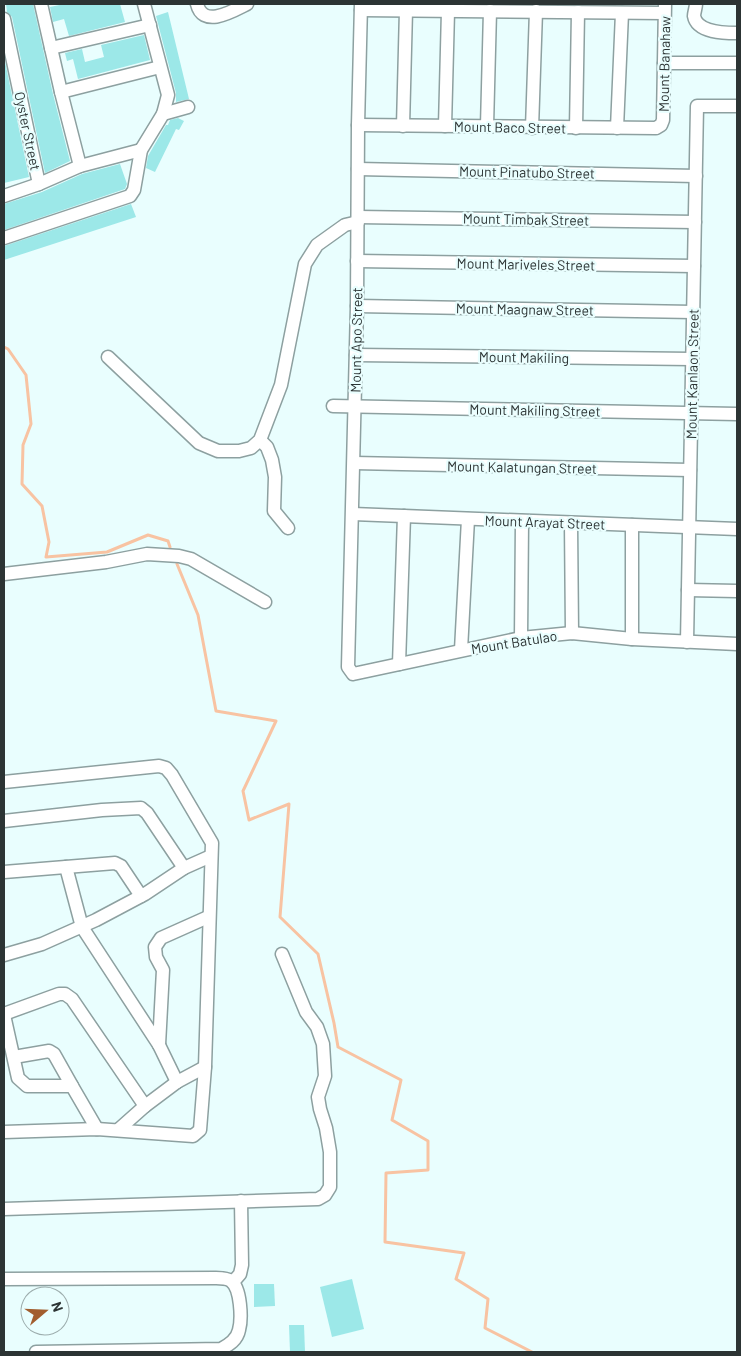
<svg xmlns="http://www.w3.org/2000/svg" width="741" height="1356" viewBox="0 0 741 1356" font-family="Barlow,sans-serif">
<rect width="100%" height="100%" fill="#e9fefe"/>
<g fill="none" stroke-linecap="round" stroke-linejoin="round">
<!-- stream -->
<g stroke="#f8c3a2" stroke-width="3">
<polyline points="4,347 8,349 26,375 31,424 23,445 22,484 42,506 49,542 46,557 107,552 148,535 168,541 170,547"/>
<polyline points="177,564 198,615 216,711 276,721 243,791 249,820 289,804 280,917 318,954 334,1023 338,1047 401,1080 392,1120 428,1141 428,1170 386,1173 385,1242 464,1253 456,1279 488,1299 485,1328 532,1352"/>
</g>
</g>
<!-- building -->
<g fill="#9ce8e8">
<polygon points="6,4 33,4 53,94 70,161 45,173 12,17 7,12"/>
<polygon points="64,4 120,4 125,22 69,36 64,19 53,22 50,7"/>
<polygon points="168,12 189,99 176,102 176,93 156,16"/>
<polygon points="144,35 150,60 78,79 73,59 67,61 65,53 82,49 85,62 104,57 101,45"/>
<polygon points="4,57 29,177 4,183"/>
<polygon points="178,118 184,121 179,130 176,129 155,172 146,168 148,156 166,125 168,125 170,120"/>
<polygon points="120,164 127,184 125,189 4,230 4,204 42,192 82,174"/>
<polygon points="131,204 136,217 4,260 4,246"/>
<polygon points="352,1279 364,1329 332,1337 320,1287"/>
<polygon points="254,1284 274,1284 275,1306 254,1307"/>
<polygon points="289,1325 304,1325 305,1352 290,1352"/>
</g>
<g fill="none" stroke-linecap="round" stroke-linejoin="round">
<!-- minor casing -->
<g stroke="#8da0a0" stroke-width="15">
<g id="minor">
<polyline points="41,4 61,92 80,166"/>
<polyline points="144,4 168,95 163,114"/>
<path d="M197 4C203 29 233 11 247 4"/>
<polyline points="361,4 358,125 357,306 348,667 353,674 521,638 572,633 632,639 737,644"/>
<path d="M696 4C696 7 694 13 694 16 697 33 725 33 737 33"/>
<polyline points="361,10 664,13"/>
<polyline points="4,19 39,184"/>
<polyline points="51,48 150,25"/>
<polyline points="664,63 737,63"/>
<polyline points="61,92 160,67"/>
<polyline points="358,125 656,128 661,125 663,120 665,4"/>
<polyline points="403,126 406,10"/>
<polyline points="445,126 448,11"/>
<polyline points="487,126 490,11"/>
<polyline points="532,128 536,11"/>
<polyline points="576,128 578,12"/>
<polyline points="617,128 622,13"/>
<polyline points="358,169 696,176"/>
<polyline points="4,196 39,184 80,166 141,150"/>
<polyline points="358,217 695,222"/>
<polyline points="4,238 130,196 134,190 141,150 163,114 188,107"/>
<polyline points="357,261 694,266"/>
<polyline points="357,306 693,312"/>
<polyline points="356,355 692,359"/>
<polyline points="108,357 199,443 218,451 239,451 251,448 260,440 281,385 305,264 317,245 345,225 358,222"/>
<polyline points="333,406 737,414"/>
<polyline points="260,440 267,447 272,460 275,477 274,511 288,528"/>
<polyline points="354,463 690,470"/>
<polyline points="353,514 737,529"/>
<polyline points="571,523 572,633"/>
<polyline points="632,525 632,639"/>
<polyline points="4,574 106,562 147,554 179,556 191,559 265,602"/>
<polyline points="688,590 737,591"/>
<polyline points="521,638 522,521"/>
<polyline points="687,642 697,106 737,106"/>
<polyline points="461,650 468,519"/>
<polyline points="399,664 404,516"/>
<polyline points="4,782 159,766 166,768 172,775 212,843 205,1067 200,1130 193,1136 97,1129 4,1132"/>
<polyline points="4,821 102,810 141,808 147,813 184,868"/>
<polyline points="66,867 82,927 159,1045 177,1082"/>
<polyline points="4,872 115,863 121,866 141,896"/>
<polyline points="4,955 42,944 96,920 145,894 184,868 211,856"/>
<polyline points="4,1014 59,994 65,994 72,999 145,1106"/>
<polyline points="4,1015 18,1078 27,1086 72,1086 97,1129"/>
<polyline points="159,1045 163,970 156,957 155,947 161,938 208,917"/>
<polyline points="14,1057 49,1051 54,1054 72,1086"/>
<polyline points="118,1130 145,1106 177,1082 205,1067"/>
<polyline points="4,1209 318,1199 325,1195 330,1187 330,1152 326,1128 320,1109 318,1097 325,1076 323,1044 317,1027 306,1012 282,954"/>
<path d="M4 1279 216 1278C221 1278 227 1278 231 1281 241 1288 242 1319 239 1330 237 1340 229 1345 221 1349L36 1352"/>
<polyline points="233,1282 240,1274 242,1265 241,1201"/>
</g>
</g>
<!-- minor -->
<use href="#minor" stroke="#fff" stroke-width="12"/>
</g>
<g text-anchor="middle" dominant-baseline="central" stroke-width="4.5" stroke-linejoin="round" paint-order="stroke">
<!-- street labels -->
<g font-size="14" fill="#2c3434" stroke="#e9fefe">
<text transform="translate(664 64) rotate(-89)">Mount Banahaw</text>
<text transform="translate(510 127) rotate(1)">Mount Baco Street</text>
<text transform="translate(28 131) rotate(78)">Oyster Street</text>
<text transform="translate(527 172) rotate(1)">Mount Pinatubo Street</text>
<text transform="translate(526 219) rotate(1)">Mount Timbak Street</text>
<text transform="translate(526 264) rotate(1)">Mount Mariveles Street</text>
<text transform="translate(525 309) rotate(1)">Mount Maagnaw Street</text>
<text transform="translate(356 340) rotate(-89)">Mount Apo Street</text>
<text transform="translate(524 357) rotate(1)">Mount Makiling</text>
<text transform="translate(692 374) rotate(-89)">Mount Kanlaon Street</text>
<text transform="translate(535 410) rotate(1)">Mount Makiling Street</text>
<text transform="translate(522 467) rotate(1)">Mount Kalatungan Street</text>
<text transform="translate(545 522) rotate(2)">Mount Arayat Street</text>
<text transform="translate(514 642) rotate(-9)">Mount Batulao</text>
</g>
</g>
<!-- border -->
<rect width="741" height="1356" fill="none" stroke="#2c3434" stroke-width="10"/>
<!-- north arrow -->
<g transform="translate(45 1311) rotate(71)"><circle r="24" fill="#e9fefe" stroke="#9dadad"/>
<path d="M0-4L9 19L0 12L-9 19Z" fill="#a25e2f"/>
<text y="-8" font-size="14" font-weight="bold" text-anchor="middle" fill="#2c3434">N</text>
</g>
</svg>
